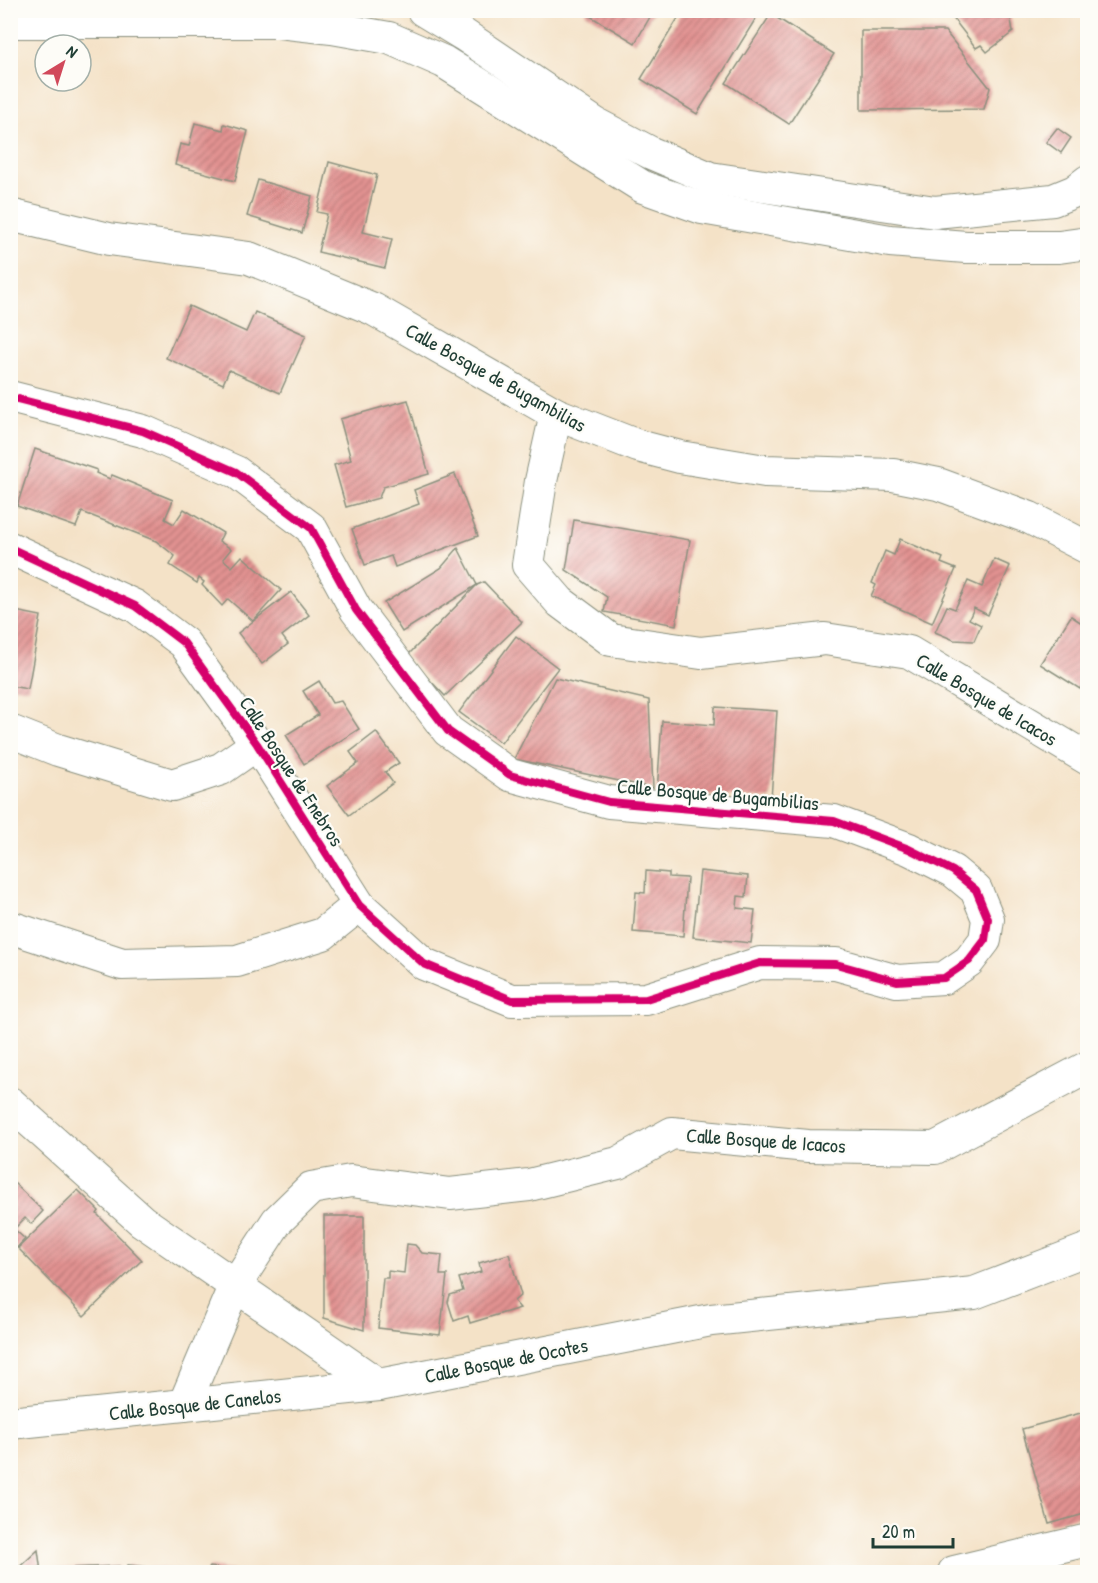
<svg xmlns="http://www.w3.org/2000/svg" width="1098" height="1583" viewBox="0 0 1098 1583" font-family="'Patrick Hand',sans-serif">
<defs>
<pattern id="building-hatch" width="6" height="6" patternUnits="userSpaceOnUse" patternTransform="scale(1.5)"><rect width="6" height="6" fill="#e29291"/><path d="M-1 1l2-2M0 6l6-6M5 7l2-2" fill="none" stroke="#b77877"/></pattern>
</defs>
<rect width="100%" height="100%" fill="#fdfcf7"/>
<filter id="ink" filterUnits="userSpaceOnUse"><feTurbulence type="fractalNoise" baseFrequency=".0167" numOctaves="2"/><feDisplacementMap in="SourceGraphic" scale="12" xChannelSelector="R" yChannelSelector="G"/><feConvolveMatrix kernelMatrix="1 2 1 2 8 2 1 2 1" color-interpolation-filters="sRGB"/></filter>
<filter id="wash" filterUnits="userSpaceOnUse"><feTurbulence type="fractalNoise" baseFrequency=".008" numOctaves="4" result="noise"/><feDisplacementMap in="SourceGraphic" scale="24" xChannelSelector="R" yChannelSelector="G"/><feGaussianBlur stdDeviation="1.35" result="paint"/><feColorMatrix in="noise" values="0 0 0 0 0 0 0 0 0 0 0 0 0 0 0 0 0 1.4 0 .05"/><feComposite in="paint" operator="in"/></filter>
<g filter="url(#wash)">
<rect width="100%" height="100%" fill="#f4e2c7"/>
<g id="blocks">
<!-- building -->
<g fill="url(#building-hatch)">
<polygon points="587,10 654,10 635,43 585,13"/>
<polygon points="683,10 761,10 697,114 641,79"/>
<polygon points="961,10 1013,10 1010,13 1013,32 987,52 981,45 976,48 952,17"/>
<polygon points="771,14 834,54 789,124 726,83"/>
<polygon points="861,31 945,31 990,88 984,109 861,110"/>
<polygon points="195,123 223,130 224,124 248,131 235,181 175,165 180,144 189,146"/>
<polygon points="1057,128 1071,138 1061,153 1046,142"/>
<polygon points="329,162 377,175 363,232 392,239 385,268 318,252 327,214 317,212"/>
<polygon points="258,180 312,196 302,233 247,216"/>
<polygon points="189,306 246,332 255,312 306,335 280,393 229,370 223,384 166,358"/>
<polygon points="408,400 429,474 383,487 379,498 346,507 334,465 351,460 340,419"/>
<polygon points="35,449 97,470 96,473 110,479 112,475 173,500 165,519 174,524 184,509 223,533 219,541 231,549 223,559 232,567 242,556 281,590 253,621 228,599 222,606 202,585 204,582 199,578 197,583 170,565 175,556 156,541 82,512 76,527 17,506"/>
<polygon points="455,474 478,536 395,567 391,556 365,565 352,529 419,504 414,490"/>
<polygon points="574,520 690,540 676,625 604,612 607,597 566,570"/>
<polygon points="900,539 943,558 941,563 956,569 932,623 871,596 876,585 872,583 885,551 894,555"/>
<polygon points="458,548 477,585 402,632 384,603 441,568"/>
<polygon points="994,559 1010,566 988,615 974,608 969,619 981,625 974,641 954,640 935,632 947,606 955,609 968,581 982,587"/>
<polygon points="484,582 522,622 445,696 407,656 477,585"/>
<polygon points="291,592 309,615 282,636 288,644 262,664 238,633"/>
<polygon points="10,610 41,616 28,689 10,686"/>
<polygon points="1071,616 1088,627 1088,677 1080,689 1040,664"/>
<polygon points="516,636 558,668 501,743 459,712"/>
<polygon points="555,678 649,700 653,788 514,759"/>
<polygon points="319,681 332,703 341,701 359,729 304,764 286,735 318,715 303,691"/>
<polygon points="715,707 777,711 771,799 657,792 662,721 714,725"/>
<polygon points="376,732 399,763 385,772 393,783 349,815 327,786 358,763 350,752"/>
<polygon points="646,871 669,873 669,877 687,878 683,936 633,932 636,892 645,893"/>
<polygon points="700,871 748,876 746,897 738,896 737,908 755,910 751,943 693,937"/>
<polygon points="14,1183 43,1211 31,1224 25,1218 14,1229 25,1239 10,1255 10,1187"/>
<polygon points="78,1190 99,1211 97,1214 142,1260 84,1316 18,1248"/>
<polygon points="324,1216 364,1216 364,1330 324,1318"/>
<polygon points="407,1244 415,1245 422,1253 442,1255 440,1275 447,1275 440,1335 378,1328 383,1278 388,1278 388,1271 404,1273"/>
<polygon points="509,1254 521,1295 514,1301 520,1308 470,1323 468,1316 454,1321 448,1302 450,1295 463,1291 459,1278 481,1272 479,1263"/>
<polygon points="1088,1411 1088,1513 1049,1524 1022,1429"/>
<polygon points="38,1550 41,1572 14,1572"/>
<polygon points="128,1565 190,1571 190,1572 127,1572"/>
<polygon points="119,1566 119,1572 44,1572 44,1569"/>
<polygon points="210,1567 235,1571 235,1572 206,1572"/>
</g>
</g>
</g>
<g filter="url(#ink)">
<use href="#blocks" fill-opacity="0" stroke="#8a907e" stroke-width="1.5"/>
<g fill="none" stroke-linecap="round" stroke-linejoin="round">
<!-- minor casing -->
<g stroke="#8a907e" stroke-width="34">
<g id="minor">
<polyline points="423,10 464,35 596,124 651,153 710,178 935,212 1053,200 1075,191 1088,181"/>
<polyline points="10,22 278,22 332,28 389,38 444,62 643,187 702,208 890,241 966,247 1059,247 1088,243"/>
<polyline points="10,215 109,239 249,258 373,309 556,414 638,446 680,457 765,471 893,475 938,484 1030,518 1088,548"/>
<polyline points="10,397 143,431 236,472 311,528 356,610 448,731 510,775 609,802 834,821 909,849 953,871 976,890 988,919 985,940 969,961 944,978 897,981 836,964 760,963 646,999 512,1000 424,964 359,905 257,744 184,643 135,606 10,548"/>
<polyline points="556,414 541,481 528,565 560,602 611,640 701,653 825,639 909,652 1088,759"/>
<polyline points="10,731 58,750 172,785 221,769 257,744"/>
<polyline points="10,927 122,964 237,961 323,934 359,905"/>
<polyline points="10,1103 142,1221 379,1385 711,1320 974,1293 1088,1249"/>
<polyline points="184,1405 234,1287 277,1221 311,1188 351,1181 450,1194 529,1185 618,1163 672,1133 808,1146 935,1148 1088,1067"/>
<polyline points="10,1423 379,1385"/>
<polyline points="954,1572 1088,1540"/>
</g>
</g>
<!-- minor -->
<use href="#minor" stroke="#fff" stroke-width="32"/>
<!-- cycleway casing -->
<g stroke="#fdfcf7" stroke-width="11">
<polyline id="cycleway" points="10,397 143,431 236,472 311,528 356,610 448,731 510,775 609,802 834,821 909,849 953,871 976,890 988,919 985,940 969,961 944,978 897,981 836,964 760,963 646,999 512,1000 424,964 359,905 257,744 184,643 135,606 10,548"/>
</g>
<!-- cycleway -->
<use href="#cycleway" stroke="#d6006c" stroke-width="8"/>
</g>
</g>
<g text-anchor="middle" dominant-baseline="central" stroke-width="4.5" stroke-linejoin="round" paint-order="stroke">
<!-- street labels -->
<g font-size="20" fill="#1f3d34" stroke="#fdfcf7">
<text transform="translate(496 377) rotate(29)">Calle Bosque de Bugambilias</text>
<text transform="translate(987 699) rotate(31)">Calle Bosque de Icacos</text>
<text transform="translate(292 771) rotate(57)">Calle Bosque de Enebros</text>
<text transform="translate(718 794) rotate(5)">Calle Bosque de Bugambilias</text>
<text transform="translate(766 1140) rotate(4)">Calle Bosque de Icacos</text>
<text transform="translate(506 1360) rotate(-11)">Calle Bosque de Ocotes</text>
<text transform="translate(195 1404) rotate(-6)">Calle Bosque de Canelos</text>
</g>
</g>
<!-- margin -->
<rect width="1098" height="1583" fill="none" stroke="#fdfcf7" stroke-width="36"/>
<!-- north arrow -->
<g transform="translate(63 63) rotate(38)"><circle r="28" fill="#fdfcf7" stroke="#a4b0a9" stroke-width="1.5"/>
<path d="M0-4.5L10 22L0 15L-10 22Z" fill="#d1495b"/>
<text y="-9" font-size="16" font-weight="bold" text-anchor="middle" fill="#1f3d34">N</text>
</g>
<!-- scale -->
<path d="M873 1538v9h80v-9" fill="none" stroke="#1f3d34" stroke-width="3"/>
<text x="882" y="1538" font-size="18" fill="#1f3d34" stroke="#fdfcf7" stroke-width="4.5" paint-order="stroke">20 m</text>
</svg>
